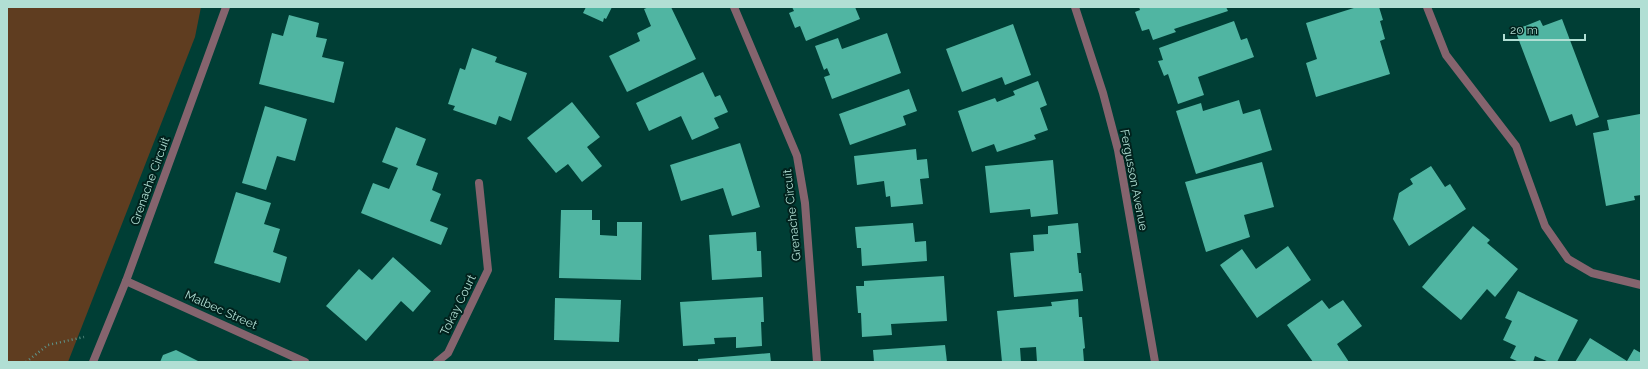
<svg xmlns="http://www.w3.org/2000/svg" width="1648" height="369" viewBox="0 0 1648 369" font-family="Raleway,sans-serif">
<rect width="100%" height="100%" fill="#003e35"/>
<!-- green -->
<polygon fill="#5f3d20" points="7,7 201,7 195,37 68,362 7,362"/>
<!-- building -->
<g fill="#50b5a2">
<polygon points="586,7 612,7 606,19 604,18 603,22 583,13"/>
<polygon points="649,7 671,7 696,59 627,92 609,56 640,41 637,33 651,26 644,9"/>
<polygon points="792,7 855,7 860,19 806,41 800,26 795,28 789,13 794,11"/>
<polygon points="1139,7 1226,7 1228,11 1174,29 1176,32 1153,40 1149,29 1142,31 1135,12 1140,10"/>
<polygon points="1357,7 1379,7 1383,20 1380,21 1385,39 1380,41 1390,74 1316,97 1306,63 1317,59 1306,23"/>
<polygon points="289,15 319,23 316,37 327,39 322,57 344,62 334,103 259,84 272,33 283,36"/>
<polygon points="1562,19 1599,117 1576,126 1572,114 1550,122 1515,30 1540,20 1543,26"/>
<polygon points="1234,21 1241,40 1247,38 1254,57 1198,77 1204,95 1178,104 1168,74 1164,76 1158,61 1163,60 1159,48"/>
<polygon points="1013,24 1031,75 1005,85 1002,77 962,92 946,49"/>
<polygon points="887,33 901,73 832,99 824,77 830,75 827,68 824,70 815,46 838,38 842,49"/>
<polygon points="472,48 497,57 495,62 527,73 511,121 499,116 496,125 453,110 455,106 448,104 460,68 465,70"/>
<polygon points="703,72 715,97 720,95 728,112 714,118 719,128 692,140 681,116 649,131 636,103"/>
<polygon points="1038,81 1047,105 1040,108 1048,130 1034,135 1036,139 997,152 994,144 972,152 958,111 995,98 997,102 1015,95 1013,91"/>
<polygon points="909,89 917,111 903,116 906,125 850,145 839,114"/>
<polygon points="1239,100 1243,114 1260,109 1272,150 1196,174 1176,111 1201,103 1203,111"/>
<polygon points="572,102 600,137 587,147 602,166 582,182 568,164 556,173 527,138"/>
<polygon points="265,106 307,119 295,161 277,156 266,190 242,183"/>
<polygon points="1640,114 1641,121 1641,195 1634,196 1635,200 1606,206 1593,133 1609,130 1607,120"/>
<polygon points="396,127 426,139 416,165 438,173 432,190 441,194 430,221 448,228 441,245 361,213 373,183 389,189 398,168 382,162"/>
<polygon points="740,143 760,207 732,216 723,188 681,201 670,165"/>
<polygon points="916,149 917,160 927,159 929,178 920,179 923,204 891,207 890,196 886,197 884,181 857,185 854,156"/>
<polygon points="1053,160 1058,214 1031,217 1030,209 990,213 985,166"/>
<polygon points="1262,162 1274,207 1244,215 1250,237 1206,252 1185,182"/>
<polygon points="1431,166 1445,187 1450,184 1466,209 1409,246 1393,219 1399,193 1413,184 1410,179"/>
<polygon points="236,192 271,203 264,224 280,229 273,252 287,257 280,283 214,263"/>
<polygon points="561,210 592,210 592,220 600,220 600,235 617,236 617,222 642,222 641,280 559,278"/>
<polygon points="913,223 915,242 926,241 927,261 862,266 861,248 857,248 855,227"/>
<polygon points="1078,223 1081,253 1077,253 1079,273 1081,273 1083,291 1014,297 1010,253 1034,251 1033,235 1048,234 1048,226"/>
<polygon points="1473,226 1490,240 1487,243 1518,269 1495,297 1487,289 1461,320 1422,287"/>
<polygon points="756,232 757,251 761,251 762,277 712,280 709,235"/>
<polygon points="1288,246 1311,280 1257,318 1220,265 1242,249 1256,269"/>
<polygon points="393,257 431,291 413,312 401,301 366,341 326,306 359,269 372,280"/>
<polygon points="944,276 947,321 891,324 892,335 862,337 861,313 858,313 856,286 864,286 864,281"/>
<polygon points="1518,291 1578,320 1557,362 1549,362 1535,356 1533,362 1519,362 1510,358 1516,346 1503,340 1512,321 1505,318"/>
<polygon points="763,297 764,322 761,322 762,346 736,348 736,337 714,338 715,344 683,346 680,302"/>
<polygon points="555,298 621,300 619,342 554,340"/>
<polygon points="1078,299 1079,317 1082,317 1085,348 1083,349 1084,362 1037,362 1036,347 1020,348 1021,362 1002,362 997,311 1052,306 1051,302"/>
<polygon points="1322,300 1329,309 1343,300 1362,326 1337,344 1349,362 1313,362 1287,325"/>
<polygon points="1590,338 1627,361 1634,349 1641,353 1641,362 1575,362"/>
<polygon points="945,345 947,362 874,362 873,350"/>
<polygon points="176,350 200,362 160,362 163,355"/>
<polygon points="770,353 771,362 698,362 698,359"/>
</g>
<g fill="none" stroke-linecap="round" stroke-linejoin="round">
<!-- path -->
<polyline stroke="#5e948a" stroke-width="2.5" stroke-dasharray="1 3" stroke-linecap="butt" points="26,362 48,345 84,337"/>
<!-- street -->
<g stroke="#85646e" stroke-width="8">
<polyline points="734,7 797,156 805,203 817,362"/>
<polyline points="1075,7 1103,93 1118,150 1155,362"/>
<polyline points="1427,7 1446,55 1516,146 1545,226 1568,259 1592,273 1641,285"/>
<polyline points="126,281 305,362"/>
<polyline points="93,362 126,281 226,7"/>
<polyline points="437,362 448,353 488,270 479,183"/>
</g>
</g>
<g text-anchor="middle" dominant-baseline="central" stroke-width="4" stroke-linejoin="round" paint-order="stroke">
<!-- street labels -->
<g font-size="12" fill="#b1dfd4" stroke="#01221d">
<text transform="translate(1134 180) rotate(79)">Fergusson Avenue</text>
<text transform="translate(150 181) rotate(-70)">Grenache Circuit</text>
<text transform="translate(792 215) rotate(-96)">Grenache Circuit</text>
<text transform="translate(458 305) rotate(-64)">Tokay Court</text>
<text transform="translate(221 310) rotate(24)">Malbec Street</text>
</g>
</g>
<!-- border -->
<rect width="1648" height="369" fill="none" stroke="#b1dfd4" stroke-width="16"/>
<!-- scale -->
<path d="M1504 34v6h81v-6" fill="none" stroke="#b1dfd4" stroke-width="2"/>
<text x="1510" y="34" font-size="12" fill="#b1dfd4" stroke="#01221d" stroke-width="3" paint-order="stroke">20 m</text>
</svg>
